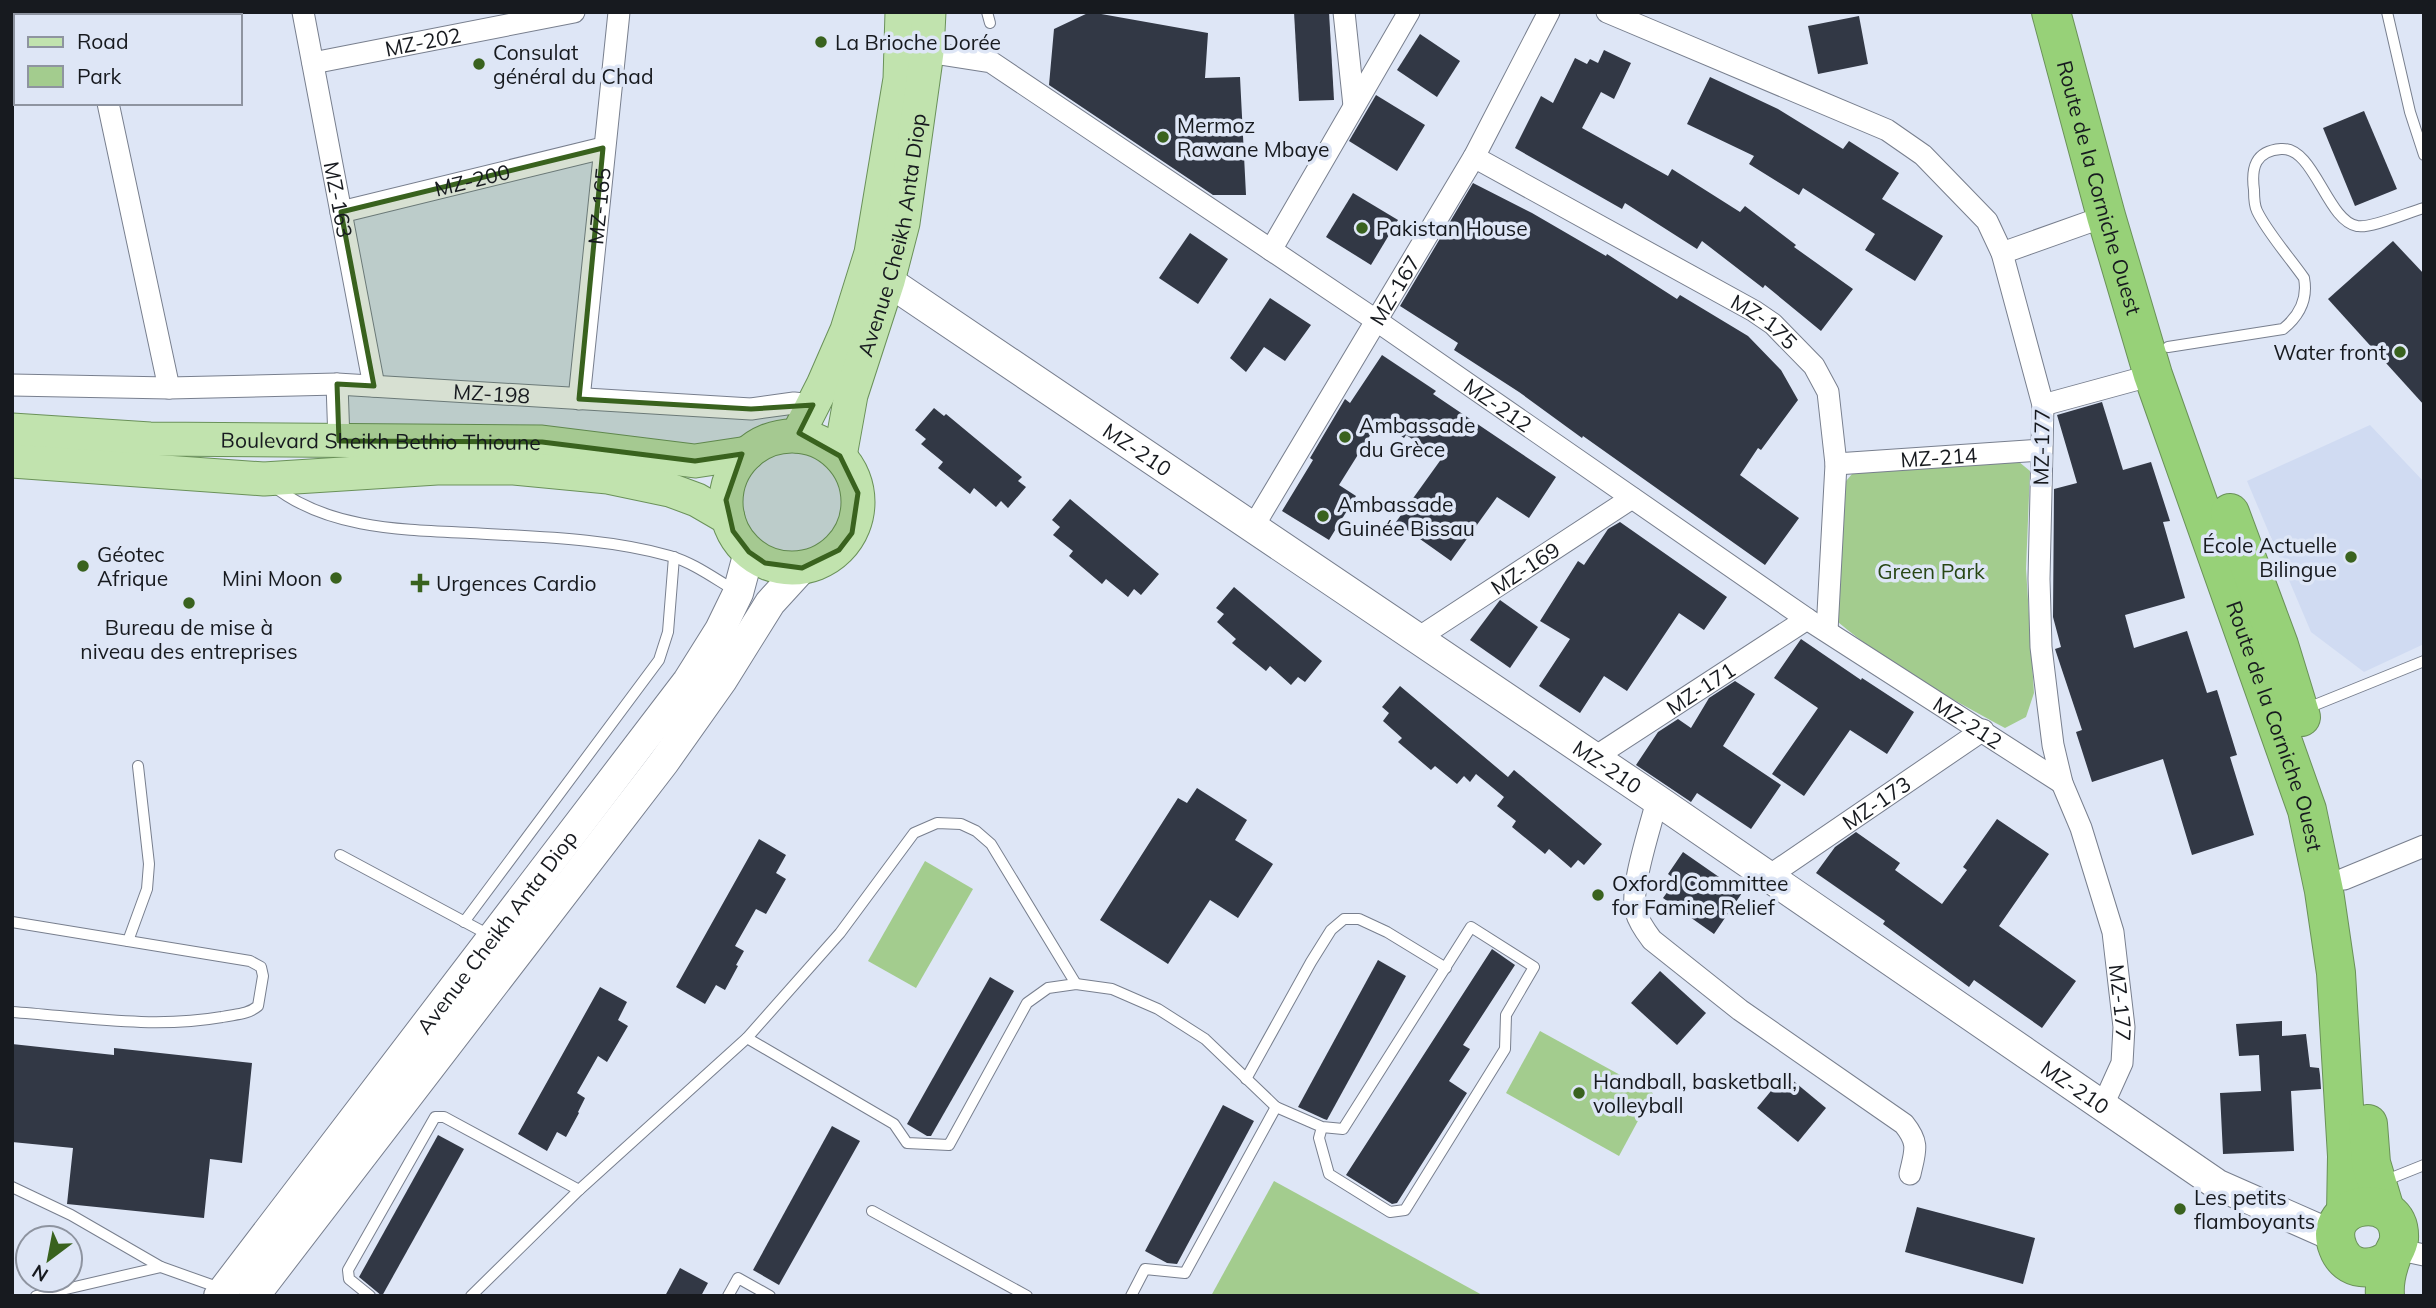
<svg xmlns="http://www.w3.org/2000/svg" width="2436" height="1308" viewBox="0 0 2436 1308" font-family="Mulish,sans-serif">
<rect width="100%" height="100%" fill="#dee6f6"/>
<!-- built -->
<polygon fill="#d0dbf2" points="2370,425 2424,482 2424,644 2364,672 2311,632 2247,481"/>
<!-- green -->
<g fill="#a3cc8e">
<path d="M2013 457 2030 471 2026 569 2034 693 2026 717 2005 728C1948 697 1887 664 1838 622L1836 590 1841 487 1852 474 1899 466Z"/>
<polygon points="925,861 973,889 916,988 868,961"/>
<polygon points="1540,1031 1653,1093 1619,1156 1506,1093"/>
<polygon points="1274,1181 1484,1296 1211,1296"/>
</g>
<!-- building -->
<g fill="#323845">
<polygon points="1090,12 1208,33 1205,78 1240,77 1246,195 1213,195 1049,85 1054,29"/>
<polygon points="1294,12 1329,12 1334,100 1299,101"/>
<polygon points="1859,16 1868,64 1818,74 1808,26"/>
<polygon points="1420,34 1460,61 1437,97 1397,70"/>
<polygon points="1604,50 1631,63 1614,99 1601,92 1582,128 1668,176 1672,169 1740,212 1745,206 1796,245 1794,247 1853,289 1821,331 1765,285 1763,288 1702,241 1697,249 1625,203 1622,209 1515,148 1541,96 1553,103 1575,58 1587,64 1590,59 1598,63"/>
<polygon points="1710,77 1778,109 1843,149 1849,141 1899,173 1882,199 1943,236 1915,281 1865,250 1875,234 1803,188 1799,195 1749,164 1754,156 1687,124"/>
<polygon points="1376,95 1425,125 1397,171 1349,141"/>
<polygon points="2364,111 2397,189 2355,206 2323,128"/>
<polygon points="1473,183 1532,213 1606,256 1607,254 1677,299 1680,295 1748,336 1781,370 1798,400 1761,450 1758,448 1740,475 1799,518 1765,565 1583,436 1582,438 1519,392 1454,350 1458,343 1400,306"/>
<polygon points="1353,193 1398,220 1371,265 1326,237"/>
<polygon points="1190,233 1228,259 1198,304 1159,278"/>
<polygon points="2393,241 2424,274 2424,405 2328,299"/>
<polygon points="1270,298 1311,325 1285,361 1264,347 1246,372 1230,358"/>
<polygon points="1382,355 1436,391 1433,394 1556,477 1529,518 1497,497 1451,561 1396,522 1442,458 1406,435 1404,438 1379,421 1339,485 1356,496 1329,540 1282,511 1313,460 1310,458 1345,399 1350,403"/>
<polygon points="2102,402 2123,470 2151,462 2170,521 2163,522 2185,598 2125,615 2134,648 2187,631 2207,693 2217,690 2237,755 2230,757 2254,835 2192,855 2163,759 2092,782 2076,732 2082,730 2055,649 2061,647 2053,617 2054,489 2077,483 2057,415"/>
<polygon points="934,408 944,416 946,414 1022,477 1018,481 1026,487 1008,508 1001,501 996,507 974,488 970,494 938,468 943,462 921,444 926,439 915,430"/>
<polygon points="1070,499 1159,574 1141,595 1134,589 1128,597 1106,579 1102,584 1069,556 1073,551 1053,535 1060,527 1052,520"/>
<polygon points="1620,522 1727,597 1704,630 1679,613 1627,691 1604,676 1580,713 1539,686 1570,639 1540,621 1578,561 1584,565 1608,529"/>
<polygon points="1234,587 1322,661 1305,682 1298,677 1291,685 1270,666 1266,671 1232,643 1236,639 1217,622 1224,614 1216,608"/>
<polygon points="1500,600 1538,627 1510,668 1470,640"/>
<polygon points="1801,639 1861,680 1862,678 1914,712 1887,754 1850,730 1804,796 1772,774 1818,708 1774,678"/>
<polygon points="1735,681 1755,694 1723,746 1781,785 1751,829 1697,793 1691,802 1636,765 1658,732 1678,719 1691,728 1709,698"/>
<polygon points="1400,686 1508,777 1514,770 1602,844 1584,865 1578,860 1571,868 1549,849 1545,854 1512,827 1516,821 1497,806 1504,797 1476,774 1470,782 1464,776 1457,784 1435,766 1431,770 1398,742 1402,738 1383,721 1389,713 1382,707"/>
<polygon points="1197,788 1247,820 1235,840 1273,864 1238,918 1210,900 1168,964 1100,920 1178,798 1187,803"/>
<polygon points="1997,819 2049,854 1999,926 2076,981 2042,1028 1974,980 1969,987 1883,924 1885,921 1816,873 1835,847 1856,832 1900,863 1895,870 1942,904 1967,870 1963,867"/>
<polygon points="759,839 786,855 776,873 786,879 766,914 756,909 735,946 744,951 736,965 738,966 725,990 716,985 705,1004 676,987"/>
<polygon points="1683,852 1742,893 1714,934 1663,898 1676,880 1668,874"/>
<polygon points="1492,949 1515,965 1463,1045 1470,1049 1449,1081 1467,1093 1397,1203 1392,1204 1346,1175"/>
<polygon points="1378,960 1406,976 1327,1120 1324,1119 1298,1107"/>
<polygon points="1660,971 1706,1013 1677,1045 1631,1003"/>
<polygon points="990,977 1014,991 931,1136 927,1136 907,1124"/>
<polygon points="600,987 627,1002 618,1020 628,1026 607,1062 598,1056 577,1093 585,1098 578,1112 579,1113 566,1137 557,1132 547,1151 518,1134"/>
<polygon points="2282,1021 2282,1036 2306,1034 2310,1067 2319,1068 2320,1075 2321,1089 2291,1091 2294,1151 2223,1154 2220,1093 2261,1091 2259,1055 2239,1056 2236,1024"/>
<polygon points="12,1044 114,1055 114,1048 252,1063 242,1163 210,1159 204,1218 67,1204 73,1148 12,1142"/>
<polygon points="1785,1074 1826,1108 1798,1142 1757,1108"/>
<polygon points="1223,1105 1254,1121 1177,1264 1167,1263 1145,1251"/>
<polygon points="832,1126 860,1141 779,1285 753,1270"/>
<polygon points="438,1135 464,1149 382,1296 359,1277"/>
<polygon points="1917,1207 2035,1238 2023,1284 1905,1252"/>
<polygon points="680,1268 708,1283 701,1296 665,1296"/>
</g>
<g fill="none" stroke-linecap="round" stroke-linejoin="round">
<!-- lane casing -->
<g stroke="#787f8e" stroke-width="12">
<g id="lane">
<polyline points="987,12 990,23"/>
<polyline points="2387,12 2410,112 2424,155"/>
<path d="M2168 347 2283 329C2299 316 2308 299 2304 278 2290 258 2267 232 2257 211 2254 205 2254 197 2254 190 2251 168 2255 151 2281 149 2314 146 2327 221 2357 226 2370 229 2409 212 2424 208"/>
<path d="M272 485C326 529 403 530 470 533 536 537 606 538 670 556 694 563 715 579 736 591"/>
<polyline points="2305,709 2424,661"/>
<polyline points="340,855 491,936"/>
<path d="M12 922 250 961 261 967 263 976 258 1006C247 1015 236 1014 222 1017 153 1029 82 1017 12 1012"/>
<polyline points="464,922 659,660 668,632 674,557"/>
<polyline points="128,941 147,889 149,864 138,766"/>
<polyline points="747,1038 894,1124 907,1143 949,1145 1027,1003 1048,988 1076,984 1112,989 1158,1009 1205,1039 1276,1107 1322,1127 1319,1138 1329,1174 1390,1212 1405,1210 1505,1049 1506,1015 1534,967 1471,927 1343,1129 1322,1127"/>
<polyline points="1246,1079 1311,962 1331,930 1344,919 1359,919 1387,932 1446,968"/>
<polyline points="2384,1181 2424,1165"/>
<polyline points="12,1187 71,1215 161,1267 220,1288"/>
<polyline points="872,1211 1027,1296"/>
<polyline points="36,1296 161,1267"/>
<polyline points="370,1296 349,1279 348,1270 435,1117 444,1117 579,1190"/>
<polyline points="471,1296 579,1190 747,1038 840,933 914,833 937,823 961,824 976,831 991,844 1076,984"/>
<polyline points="728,1296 738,1278 770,1296"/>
<polyline points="1131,1296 1145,1269 1185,1273 1276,1107"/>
</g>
</g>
<!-- street casing -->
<g stroke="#787f8e" stroke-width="23">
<g id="street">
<polyline points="89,12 89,16"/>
<path id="s1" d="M303 12 374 386"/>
<polyline points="1344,12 1354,106"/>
<path id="s2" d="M1607 12 1887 130 1923 155 1987 221 2002 253 2043 405 2039 579 2041 647 2048 705 2053 745 2062 783 2081 828 2113 932 2124 1027 2122 1063 2103 1105"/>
<path id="s3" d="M927 52 991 62 1377 321 1807 619 2062 783"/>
<path id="s4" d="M313 63 574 12"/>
<polyline points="108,103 169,388"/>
<path id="s5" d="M1474 157 1754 311 1773 324 1814 366 1828 392 1836 464 1827 631"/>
<path id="s6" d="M341 212 603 148"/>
<polyline points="1271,250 1409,12"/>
<polyline points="2002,253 2106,216"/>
<polyline points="337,384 339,441"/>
<path id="s7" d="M12 385 169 388 337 384 751 409 794 403 813 405"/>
<path id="s8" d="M579 399 619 12"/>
<polyline points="2043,405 2153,375"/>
<path id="s9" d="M1836 464 2041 450"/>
<path id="s10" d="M1253 527 1474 157 1549 12"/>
<path id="s11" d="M1418 638 1632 498"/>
<path id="s12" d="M1595 757 1807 619"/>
<path d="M1657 800C1651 826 1629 889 1636 912 1639 923 1646 932 1652 940L1740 1010 1904 1124C1920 1144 1915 1151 1910 1174"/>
<path id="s13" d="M1769 876 1983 730"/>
<polyline points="2344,879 2424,846"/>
<polyline points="2396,1249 2424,1255"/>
</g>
</g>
<!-- secondary casing -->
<g stroke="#787f8e" stroke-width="32">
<g id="secondary">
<path id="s14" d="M888 281 1657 800 2218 1185 2336 1237"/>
<path id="s15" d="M219 1296 688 681 720 630 738 593 749 552"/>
<polyline points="254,1296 664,762 722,680 770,603 802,568"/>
</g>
</g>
<!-- primary casing -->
<g stroke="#6a9159" stroke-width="35">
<g id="primary">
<path id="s16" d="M12 430 150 439 542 442 695 461 748 453"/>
<polyline points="797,436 823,385 847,330 871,253 900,79 902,12"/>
<circle cx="792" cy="502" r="66"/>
<path id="s17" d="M840 456 851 395 888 281 903 223 927 52 929 12"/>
<polyline points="12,461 264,479 437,468 514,468 608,477 670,490 697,500 728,518"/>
</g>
</g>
<!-- highway casing -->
<g stroke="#6a9159" stroke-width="40">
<g id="highway">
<path id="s18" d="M2051 12 2106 216 2153 375 2307 810 2324 891 2336 973 2347 1156 2346 1213"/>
<polyline points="2230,513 2279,645 2301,717"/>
<polyline points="2368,1124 2371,1163 2385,1210"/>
<path d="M2385 1296C2384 1284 2387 1270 2391 1259 2393 1252 2398 1247 2399 1239 2402 1189 2319 1200 2338 1248 2347 1272 2374 1272 2391 1258"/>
</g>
</g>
<!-- lane -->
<use href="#lane" stroke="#fff" stroke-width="10"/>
<!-- street -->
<use href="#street" stroke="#fff" stroke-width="21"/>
<!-- secondary -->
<use href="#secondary" stroke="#fff" stroke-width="30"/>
<!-- primary -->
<use href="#primary" stroke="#c1e3ae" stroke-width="33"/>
<!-- highway -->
<use href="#highway" stroke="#97d178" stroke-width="38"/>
</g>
<!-- marked area -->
<path fill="#39621e" fill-opacity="0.2" stroke="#39621e" stroke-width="5" stroke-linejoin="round" d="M603 148 579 399 751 409 813 405 799 433 840 456 858 493 852 533 839 550 802 568 765 563 749 552 733 531 726 500 742 454 695 461 542 442 339 441 337 384 374 386 341 212Z"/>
<!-- markers -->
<g fill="#39621e" stroke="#dee6f6" stroke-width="2.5">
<circle cx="821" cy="42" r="7"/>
<circle cx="479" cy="64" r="7"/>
<circle cx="1163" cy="137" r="7"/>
<circle cx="1362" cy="228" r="7"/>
<circle cx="2400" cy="352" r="7"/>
<circle cx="1345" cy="437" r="7"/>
<circle cx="1323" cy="516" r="7"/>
<circle cx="2351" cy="557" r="7"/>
<circle cx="83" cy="566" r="7"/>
<circle cx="336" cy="578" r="7"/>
<path d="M416.5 572.5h7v7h7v7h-7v7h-7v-7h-7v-7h7z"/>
<circle cx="189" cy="603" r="7"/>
<circle cx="1598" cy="895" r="7"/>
<circle cx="1579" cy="1093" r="7"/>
<circle cx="2180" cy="1209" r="7"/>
</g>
<g text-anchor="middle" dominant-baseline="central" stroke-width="7" stroke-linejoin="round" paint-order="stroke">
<!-- street labels -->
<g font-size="21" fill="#171a1f" stroke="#dee6f6">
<text stroke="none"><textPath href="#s4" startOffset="112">MZ-202</textPath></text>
<text stroke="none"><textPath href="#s6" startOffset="135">MZ-200</textPath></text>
<text stroke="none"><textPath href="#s18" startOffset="182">Route de la Corniche Ouest</textPath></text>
<text stroke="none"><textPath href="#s1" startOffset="191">MZ-163</textPath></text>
<text stroke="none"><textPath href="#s8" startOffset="194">MZ-165</textPath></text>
<text stroke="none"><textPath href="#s17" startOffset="228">Avenue Cheikh Anta Diop</textPath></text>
<text stroke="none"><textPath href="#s10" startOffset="276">MZ-167</textPath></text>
<text stroke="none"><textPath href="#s5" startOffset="334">MZ-175</textPath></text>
<text stroke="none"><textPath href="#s7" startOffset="480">MZ-198</textPath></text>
<text stroke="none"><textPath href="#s3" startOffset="677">MZ-212</textPath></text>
<text stroke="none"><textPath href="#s16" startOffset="369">Boulevard Sheikh Bethio Thioune</textPath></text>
<text transform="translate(2041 447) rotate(-89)">MZ-177</text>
<text stroke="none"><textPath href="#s14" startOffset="301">MZ-210</textPath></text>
<text stroke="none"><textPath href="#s9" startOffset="103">MZ-214</textPath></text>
<text stroke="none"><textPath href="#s11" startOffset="128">MZ-169</textPath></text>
<text stroke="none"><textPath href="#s12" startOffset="126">MZ-171</textPath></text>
<text stroke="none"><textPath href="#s3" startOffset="1244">MZ-212</textPath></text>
<text stroke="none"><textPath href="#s18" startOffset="749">Route de la Corniche Ouest</textPath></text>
<text stroke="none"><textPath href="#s14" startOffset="868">MZ-210</textPath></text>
<text stroke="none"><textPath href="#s13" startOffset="130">MZ-173</textPath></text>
<text stroke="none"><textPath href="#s15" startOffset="458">Avenue Cheikh Anta Diop</textPath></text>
<text stroke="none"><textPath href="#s2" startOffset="1241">MZ-177</textPath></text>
<text stroke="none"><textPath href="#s14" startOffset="1435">MZ-210</textPath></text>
</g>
<!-- poi labels -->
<g font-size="21" fill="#171a1f" stroke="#dee6f6" text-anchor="start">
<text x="835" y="42">La Brioche Dorée</text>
<text x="493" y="52">Consulat<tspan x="493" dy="24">général du Chad</tspan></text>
<text x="1177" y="125">Mermoz<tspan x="1177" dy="24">Rawane Mbaye</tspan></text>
<text x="1376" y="228">Pakistan House</text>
<text x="2386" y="352" text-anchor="end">Water front</text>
<text x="1359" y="425">Ambassade<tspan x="1359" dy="24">du Grèce</tspan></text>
<text x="1337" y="504">Ambassade<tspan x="1337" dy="24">Guinée Bissau</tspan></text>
<text x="2337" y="545" text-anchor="end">École Actuelle<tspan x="2337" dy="24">Bilingue</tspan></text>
<text x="97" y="554">Géotec<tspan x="97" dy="24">Afrique</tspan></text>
<text x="322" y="578" text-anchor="end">Mini Moon</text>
<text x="436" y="583">Urgences Cardio</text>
<text x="189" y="627" text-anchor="middle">Bureau de mise à<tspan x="189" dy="24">niveau des entreprises</tspan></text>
<text x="1612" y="883">Oxford Committee<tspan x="1612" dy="24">for Famine Relief</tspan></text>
<text x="1593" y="1081">Handball, basketball,<tspan x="1593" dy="24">volleyball</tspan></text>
<text x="2194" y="1197">Les petits<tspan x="2194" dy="24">flamboyants</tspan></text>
</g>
<!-- park labels -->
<g font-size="21" fill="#274614" stroke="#dee6f6">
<text x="1931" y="571">Green Park</text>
</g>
</g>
<!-- border -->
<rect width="2436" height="1308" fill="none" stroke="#171a1f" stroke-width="28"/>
<!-- legend -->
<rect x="14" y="14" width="228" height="91" fill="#dee6f6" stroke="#8e94a0" stroke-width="2"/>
<rect x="28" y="37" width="35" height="10" fill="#c1e3ae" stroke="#8e94a0" stroke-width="2"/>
<text x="77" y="49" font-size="21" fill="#171a1f">Road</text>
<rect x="28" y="66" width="35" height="21" fill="#a3cc8e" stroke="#8e94a0" stroke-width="2"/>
<text x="77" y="84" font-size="21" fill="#171a1f">Park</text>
<!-- north arrow -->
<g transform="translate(49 1259) rotate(212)"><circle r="33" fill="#dee6f6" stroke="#8e94a0" stroke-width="2"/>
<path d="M0-5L12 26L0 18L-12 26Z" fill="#39621e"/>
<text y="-10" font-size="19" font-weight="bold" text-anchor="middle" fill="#171a1f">N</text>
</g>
</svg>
